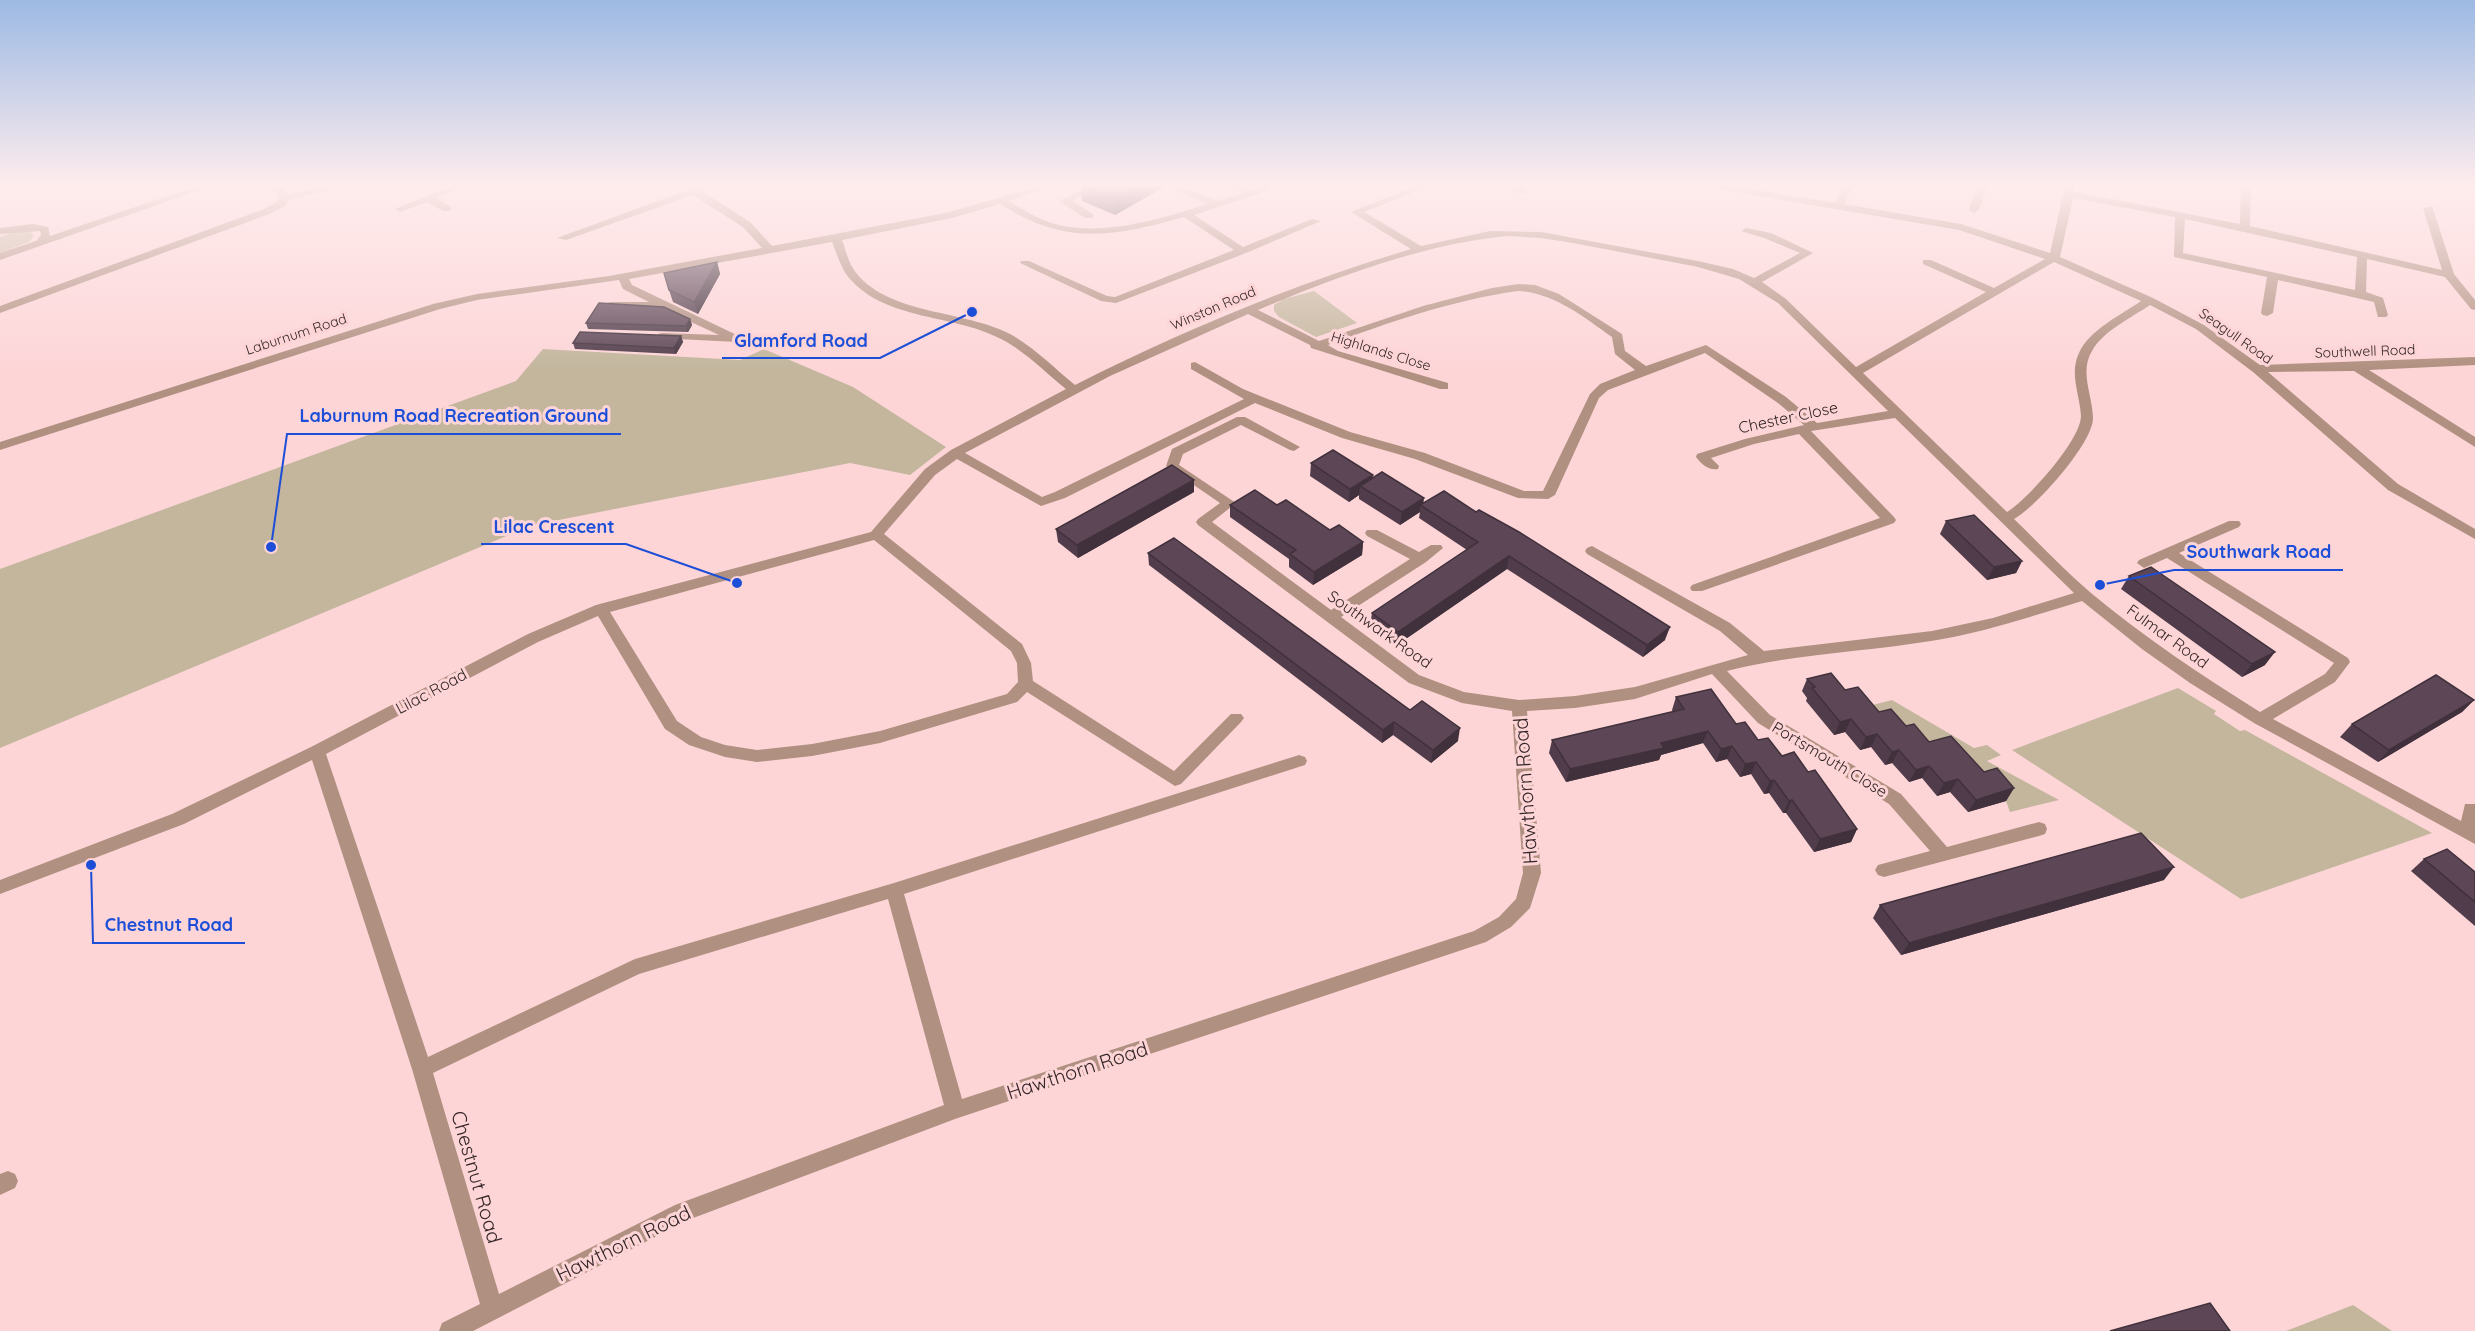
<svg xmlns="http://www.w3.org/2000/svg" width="2475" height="1331" viewBox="0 0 2475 1331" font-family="Quicksand,sans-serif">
<rect width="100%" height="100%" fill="#fdd5d7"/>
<!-- green -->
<g fill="#c3b69d">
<polygon points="30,231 34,236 29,242 0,253 0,237 14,232"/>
<polygon points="1314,291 1357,323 1316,337 1279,317 1274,311 1274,305 1284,299"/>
<polygon points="543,349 740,360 764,349 853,387 946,447 910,475 850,463 533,525 0,748 0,569 516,381"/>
<polygon points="2178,688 2216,711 2214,714 2240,731 2245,730 2432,833 2241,899 2012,750"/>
<polygon points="1892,700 1974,748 1987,745 2001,755 1987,761 2059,800 2010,812 2006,801 1857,709"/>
<polygon points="2353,1305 2392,1331 2286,1331"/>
</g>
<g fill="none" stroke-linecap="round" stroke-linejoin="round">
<!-- minor -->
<g fill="#b09080" fill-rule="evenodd">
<polygon points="203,184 217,184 0,260 0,253 36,241 41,235 40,231 0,234 0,228 33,224 48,227 50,236"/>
<polygon points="266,184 277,184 288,194 336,184 353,184 288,200 285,206 272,213 0,313 0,306 264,209 277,202 279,198 277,193"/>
<polygon points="456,184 469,184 436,198 451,207 451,211 443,211 427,202 400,212 395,209"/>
<path d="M704 184H718L702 191 750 222 772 246 950 212 1045 184H1059L1009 201C1025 211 1041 221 1059 225 1107 236 1163 218 1208 204L1162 184H1175L1218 201 1243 193 1225 184H1238L1252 190 1269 184H1282L1258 194 1194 215 1243 247 1312 219 1321 221 1246 253 1116 303 1101 301 1020 263 1021 261H1029L1107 296 1115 297 1234 250 1184 217C1113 237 1065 246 1000 204L952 218 842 240C846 251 849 265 857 274 891 315 964 310 1010 334 1034 347 1054 368 1075 385 1184 330 1294 284 1411 249L1351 212 1421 184H1434L1364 212 1421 246 1490 231 1541 232 1698 261 1733 269 1754 278 1800 253 1764 238 1741 231 1746 228 1771 233 1813 253 1762 282 1786 299 1856 367 1986 292 1923 264V260H1931L1994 288 2045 259 1959 230 1706 187 1701 184H1722L1835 203 1844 184H1854L1844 204 1961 224 2050 253 2064 190 2041 186 2040 184H2073L2074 192 2240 224 2241 184H2251L2250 226 2442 270 2423 208 2432 206 2454 274 2475 300V310L2471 309 2445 277 2367 259 2366 292 2383 298 2388 315 2386 317H2378L2374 302 2278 280 2273 313 2267 316 2263 315 2261 313 2267 277 2174 257 2175 217 2073 198 2060 257 2153 298 2204 325 2260 365 2475 357V365L2369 370 2475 437V447L2354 371 2268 372 2398 484 2475 529V539L2388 490 2253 372 2196 329 2150 305C2131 318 2103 331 2092 351 2079 372 2093 396 2093 419 2092 444 2036 507 2014 519 2040 544 2064 570 2091 593 2144 637 2201 675 2260 712L2325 674 2334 663 2167 558 2144 568 2137 563 2139 560 2229 521H2239L2241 524 2239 527 2179 553 2348 658 2350 662 2335 682 2273 719 2461 821 2465 804H2475V844L2254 723 2190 683 2142 649 2082 601C2032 616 1983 633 1931 641 1863 652 1794 654 1727 671L1770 715 1901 794 1947 847 2039 822 2045 824 2047 829 2045 834 2039 836 1884 877 1878 875 1875 870 1878 865 1930 851 1889 804 1758 723 1712 674 1635 699 1575 708 1527 711 1541 873 1530 908 1511 927 1486 942 955 1119 688 1220 473 1331H439L442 1323 480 1304 412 1069 312 760 184 824 0 894V880L172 814 311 747 528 634 596 605 871 532 925 469 951 450 1066 389C1045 372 1025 351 1001 339 954 314 887 321 850 279 841 269 837 254 832 242L629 279 632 285 741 337 743 339 737 342 658 338V334L662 333 719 335 661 308 606 307 604 305 610 302H649L623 289 619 280 477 300 440 309 0 450V442L433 304 477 294 609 276 762 248 743 227 693 195 566 240 557 238ZM2185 219 2357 257 2355 290 2183 253ZM1508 236 1541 238 1573 243 1698 267 1739 279 1778 303 1888 411 1817 423 1786 397 1706 345 1646 366 1625 351 1622 334 1559 294 1535 285 1518 284 1492 288 1423 306 1319 341 1258 310C1333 278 1427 243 1508 236ZM2054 262 2141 301C2121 315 2089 330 2079 353 2069 374 2080 395 2081 416 2081 440 2027 500 2007 512L1863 373ZM1518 291C1553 292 1584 317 1612 337L1615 354 1635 370 1600 384 1590 394 1543 491H1524L1425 453 1350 432 1243 389 1195 362 1191 363V369L1244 399 1055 492 1042 497 965 453 1110 376 1248 314 1310 345 1311 348 1440 389H1448V383L1338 351 1328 345C1389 322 1453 300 1518 291ZM1705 353 1778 403 1804 425 1745 439 1697 454 1696 457C1701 464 1709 471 1718 469L1719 466 1711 458 1754 444 1799 434 1880 518 1692 585 1690 588 1692 591H1702L1894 523 1896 520 1894 517 1811 431 1895 418 2074 593 1993 618 1932 631 1764 651 1730 623 1592 546 1587 548 1585 551 1587 554 1720 631 1748 655 1635 687 1575 696 1519 700 1464 692 1419 675 1341 617 1426 562 1443 548 1441 545H1431L1419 552 1377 530H1367L1365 533 1367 536 1410 559 1331 610 1212 522 1236 503 1179 465 1183 454 1241 425 1290 450 1294 451 1300 447 1245 417H1237L1172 449 1166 466 1220 503 1198 519 1196 522 1198 525 1409 683 1462 703 1512 711 1523 873 1516 899 1499 917 1474 931 962 1099 904 894 1305 765 1307 761 1305 757 1299 755 894 883 635 959 428 1057 326 754 538 642 598 616 665 729 689 745 725 757 757 762 812 756 880 743 1017 702 1027 692 1175 786 1181 784 1241 722 1244 718 1241 714H1231L1174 771 1033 681 1031 663 1022 644 884 534 935 475 957 459 1041 506 1065 498 1255 403 1342 438 1415 459 1518 498 1548 499 1555 495 1599 398 1608 390ZM874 540 1011 651 1017 663 1018 682 1007 694 880 731 812 744 757 750 725 745 701 737 677 721 610 612ZM888 899 944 1105 675 1205 499 1294 433 1073 639 974Z"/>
<polygon points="1093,184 1105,184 1072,201 1093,214 1093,218 1085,218 1059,201"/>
<polygon points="1503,184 1515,184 1529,192 1520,194"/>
<polygon points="1978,184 1988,184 1979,210 1974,213 1969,210"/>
<polygon points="8,1171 15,1174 18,1181 15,1188 0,1195 0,1174"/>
</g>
</g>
<!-- wall -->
<g fill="#503c4a">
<polygon points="1085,184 1164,184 1164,187 1115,215 1082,201 1081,186"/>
<polygon points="1188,184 1204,184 1198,188"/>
<polygon points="717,262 720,274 698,314 673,302 669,290"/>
<polygon points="690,319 692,325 688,332 588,329 586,323"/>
<polygon points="681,336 683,342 676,354 575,349 573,343"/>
<polygon points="1311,463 1373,478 1423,504 1665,640 1643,657 1507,569 1397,645 1370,626 1372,613 1467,550 1419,518 1420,512 1400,525 1359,499 1359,495 1349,502 1310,476"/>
<polygon points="1194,492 1078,558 1058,542 1056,529"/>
<polygon points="1230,505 1277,505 1330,530 1363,542 1362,555 1313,585 1289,567 1289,559 1230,517"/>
<polygon points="1946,521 2022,561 2016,573 1987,580 1940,534"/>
<polygon points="1148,553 1410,710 1458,741 1431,763 1393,735 1382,743 1149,565"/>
<polygon points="2129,576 2265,665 2242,677 2121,589"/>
<polygon points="1807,679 1845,690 1879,712 1906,726 1929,742 2014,788 2006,801 1968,812 1950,792 1937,796 1922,778 1909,782 1892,763 1885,765 1871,747 1860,750 1845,732 1834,735 1806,701 1807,698 1802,691"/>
<polygon points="1676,697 1736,724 1758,740 1808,772 1857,829 1851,842 1814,852 1786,813 1783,813 1769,793 1764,794 1751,774 1740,777 1727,759 1716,762 1703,743 1661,755 1659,760 1566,782 1549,753 1552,740 1673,712 1672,710"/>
<polygon points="2474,700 2462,712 2378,762 2340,737 2352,724"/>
<polygon points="2424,859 2475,872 2475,926 2411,871"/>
<polygon points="2164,880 1901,955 1873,918 1880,905"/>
</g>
<!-- shaded-wall -->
<g fill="#41313c">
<polygon points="1143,184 1164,184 1164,187 1115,215 1114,200"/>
<polygon points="1198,184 1204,184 1198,188"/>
<polygon points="717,262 720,274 698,314 694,302"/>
<polygon points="690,319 692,325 688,332 686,326"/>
<polygon points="681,336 683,342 676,354 674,348"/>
<polygon points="1373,475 1372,488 1360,486 1359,495 1349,502 1350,489"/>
<polygon points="1194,480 1194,492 1078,558 1077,545"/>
<polygon points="1424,498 1423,507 1420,505 1420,512 1400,525 1402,512"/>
<polygon points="1363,542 1362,555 1313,585 1314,572"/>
<polygon points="1509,556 1507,569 1397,645 1398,632"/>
<polygon points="2022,561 2016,573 1987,580 1994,567"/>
<polygon points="1670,627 1665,640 1643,657 1647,645"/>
<polygon points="2275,652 2265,665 2242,677 2252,664"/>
<polygon points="2474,700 2462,712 2378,762 2389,750"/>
<polygon points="1851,719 1845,732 1834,735 1840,722"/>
<polygon points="1394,722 1393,735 1382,743 1383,730"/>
<polygon points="1460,728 1458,741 1431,763 1433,750"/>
<polygon points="1708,731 1703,743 1661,755 1659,760 1566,782 1570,769"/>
<polygon points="1877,734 1871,747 1860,750 1866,737"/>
<polygon points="1732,746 1727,759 1716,762 1721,749"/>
<polygon points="1899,750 1892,763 1885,765 1892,752"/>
<polygon points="1756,762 1751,774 1740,777 1745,764"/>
<polygon points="1929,766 1922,778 1909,782 1916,770"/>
<polygon points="1958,779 1950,792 1937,796 1944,783"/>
<polygon points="1774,780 1769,793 1764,794 1770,781"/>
<polygon points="2014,788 2006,801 1968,812 1976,800"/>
<polygon points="1792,800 1786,813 1783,813 1789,801"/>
<polygon points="1857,829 1851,842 1814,852 1820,839"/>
<polygon points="2174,867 2164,880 1901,955 1909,943"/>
</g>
<!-- building -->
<g fill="#5d4656" stroke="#41313c" stroke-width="1.5">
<polygon points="1085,184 1143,184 1114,200 1081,186"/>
<polygon points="717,262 694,302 669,290 664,273"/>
<polygon points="599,303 664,307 690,319 686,326 586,323"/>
<polygon points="580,332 681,336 674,348 573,343"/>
<polygon points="1333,450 1373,475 1350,489 1311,463"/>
<polygon points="1172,465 1194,480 1077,545 1056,529"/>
<polygon points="1382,472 1424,498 1402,512 1360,486"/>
<polygon points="1255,490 1277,505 1286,500 1330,530 1339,525 1363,542 1314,572 1290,554 1296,550 1230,505"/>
<polygon points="1444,491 1476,512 1479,510 1519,532 1670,627 1647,645 1509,556 1398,632 1372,613 1478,542 1420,505"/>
<polygon points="1974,515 2022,561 1994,567 1946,521"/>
<polygon points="1174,538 1410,710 1422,701 1460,728 1433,750 1394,722 1383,730 1148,553"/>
<polygon points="2151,567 2275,652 2252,664 2129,576"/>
<polygon points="1831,673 1845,690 1858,687 1879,712 1891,709 1906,726 1914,724 1929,742 1951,736 1984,772 1997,768 2014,788 1976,800 1958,779 1944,783 1929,766 1916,770 1899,750 1892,752 1877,734 1866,737 1851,719 1840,722 1812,688 1815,687 1807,679"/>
<polygon points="2436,675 2474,700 2389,750 2352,724"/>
<polygon points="1711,689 1736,724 1745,722 1758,740 1768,738 1782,756 1794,752 1808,772 1815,770 1857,829 1820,839 1792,800 1789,801 1774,780 1770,781 1756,762 1745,764 1732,746 1721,749 1708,731 1661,743 1664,748 1570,769 1552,740 1684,709 1676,697"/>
<polygon points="2141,833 2174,867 1909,943 1880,905"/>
<polygon points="2447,849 2475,872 2475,902 2424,859"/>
<polygon points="2210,1303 2230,1331 2110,1331"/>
</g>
<!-- sky -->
<linearGradient id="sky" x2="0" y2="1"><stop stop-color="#9dbae4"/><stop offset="0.5" stop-color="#feeced"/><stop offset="1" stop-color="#feeced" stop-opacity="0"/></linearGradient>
<rect width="2475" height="370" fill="url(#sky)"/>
<g text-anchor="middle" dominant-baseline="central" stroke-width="6" stroke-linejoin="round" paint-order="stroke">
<!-- far-street labels -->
<g font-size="14" fill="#352627" stroke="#fdd5d7">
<text transform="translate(1213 308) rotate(-23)">Winston Road</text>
<text transform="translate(296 334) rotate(-18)">Laburnum Road</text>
<text transform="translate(2236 336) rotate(35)">Seagull Road</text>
<text transform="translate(1381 351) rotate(17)">Highlands Close</text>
<text transform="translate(2365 351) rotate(-2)">Southwell Road</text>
</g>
<!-- street labels -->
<g font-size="16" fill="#352627" stroke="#fdd5d7">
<text transform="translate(1788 417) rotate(-12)">Chester Close</text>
<text transform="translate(1380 629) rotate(35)">Southwark Road</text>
<text transform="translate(2168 636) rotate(36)">Fulmar Road</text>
<text transform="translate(431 691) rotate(-28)">Lilac Road</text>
<text transform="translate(1830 759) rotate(31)">Portsmouth Close</text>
</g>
<!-- near-street labels -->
<g font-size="20" fill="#352627" stroke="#fdd5d7">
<text transform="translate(1525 791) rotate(-94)">Hawthorn Road</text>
<text transform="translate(1077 1070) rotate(-18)">Hawthorn Road</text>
<text transform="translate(477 1177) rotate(74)">Chestnut Road</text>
<text transform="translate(623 1243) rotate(-26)">Hawthorn Road</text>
</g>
</g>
<!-- callouts -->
<path fill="none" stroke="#1d4ed8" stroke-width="2" d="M972 312L880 358H722M271 547L287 434H621M737 583L626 544H481M2100 585L2174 570H2343M91 865L93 943H245"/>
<g fill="#1d4ed8" stroke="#fdd5d7" stroke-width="2">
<circle cx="972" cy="312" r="6"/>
<circle cx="271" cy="547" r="6"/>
<circle cx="737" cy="583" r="6"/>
<circle cx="2100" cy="585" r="6"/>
<circle cx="91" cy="865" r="6"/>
</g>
<g font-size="18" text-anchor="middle" font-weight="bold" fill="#1d4ed8" stroke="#fdd5d7" stroke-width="6" stroke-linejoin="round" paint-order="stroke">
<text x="801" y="347">Glamford Road</text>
<text x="454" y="422">Laburnum Road Recreation Ground</text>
<text x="554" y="533">Lilac Crescent</text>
<text x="2259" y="558">Southwark Road</text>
<text x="169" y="931">Chestnut Road</text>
</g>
</svg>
